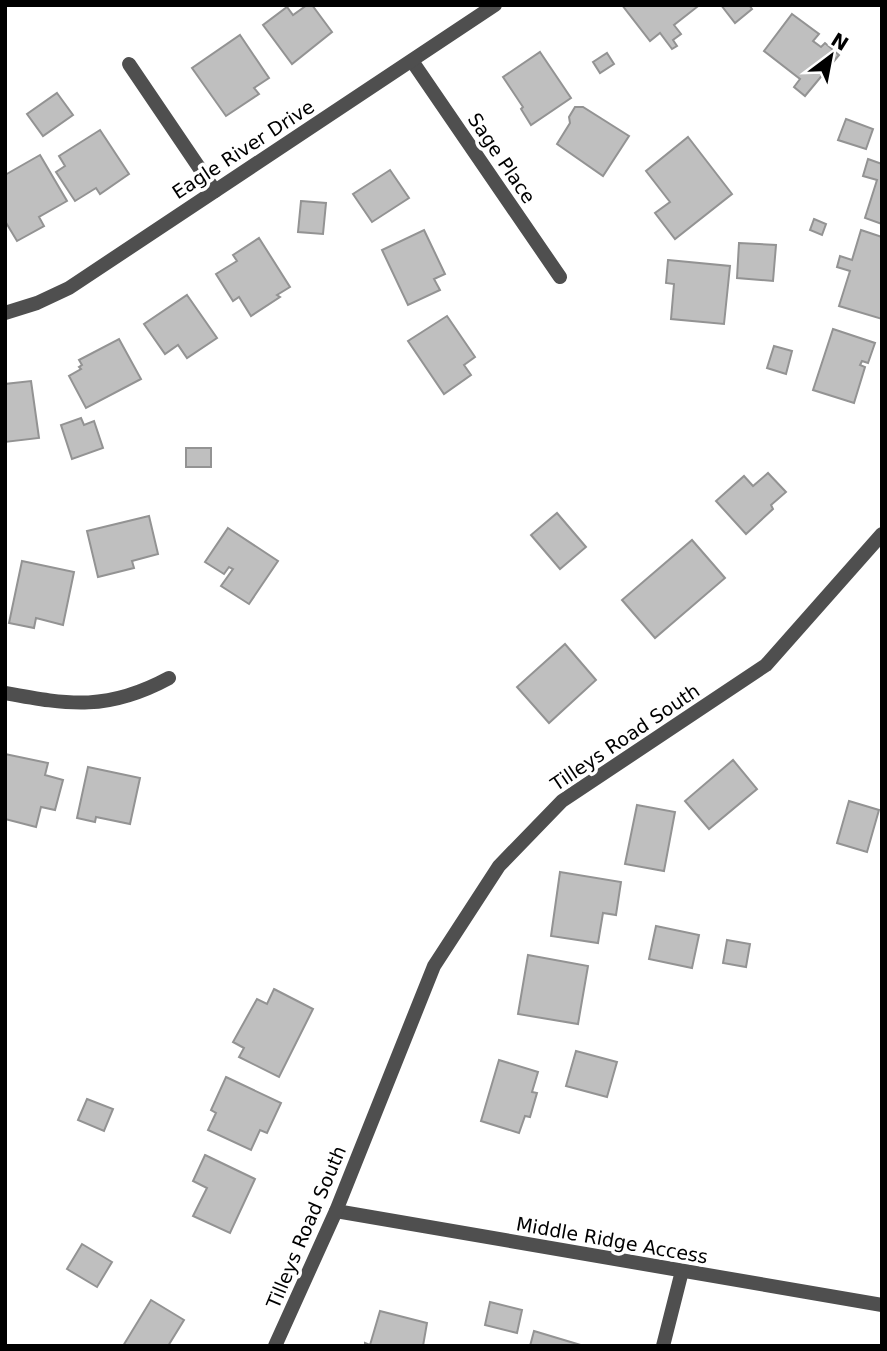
<svg xmlns="http://www.w3.org/2000/svg" width="887" height="1351" viewBox="0 0 887 1351" font-family="'DejaVu Sans',sans-serif">
<rect width="100%" height="100%" fill="#fff"/>
<!-- building -->
<g fill="#bfbfbf" stroke="#939393" stroke-width="2">
<polygon points="307,5 312,5 332,32 292,64 263,25 287,7 293,15"/>
<polygon points="622,5 695,5 697,7 674,25 681,34 673,40 677,46 672,49 660,33 650,41"/>
<polygon points="721,5 749,5 752,9 735,23"/>
<polygon points="792,14 819,34 813,41 821,47 825,43 839,55 805,96 794,87 800,79 764,51"/>
<polygon points="240,35 269,78 254,88 259,94 226,116 192,68"/>
<polygon points="540,52 571,98 531,125 521,109 523,107 503,77"/>
<polygon points="607,53 614,64 600,73 593,62"/>
<polygon points="57,93 73,115 43,136 27,114"/>
<polygon points="575,107 583,107 629,136 603,176 557,144 570,123 569,117"/>
<polygon points="846,119 873,129 866,149 838,140"/>
<polygon points="100,130 129,174 100,194 96,188 75,201 56,172 65,166 59,156"/>
<polygon points="688,137 732,194 675,239 655,213 670,202 646,171"/>
<polygon points="40,155 67,201 39,217 44,226 17,241 5,221 5,175"/>
<polygon points="868,159 882,164 882,224 865,218 877,180 863,176"/>
<polygon points="390,170 409,198 372,222 353,194"/>
<polygon points="301,201 326,203 323,234 298,232"/>
<polygon points="814,219 826,224 822,235 810,230"/>
<polygon points="424,230 445,274 434,279 440,290 408,305 382,250"/>
<polygon points="861,230 882,237 882,319 839,306 850,271 837,267 840,256 852,260"/>
<polygon points="259,238 290,287 277,295 280,297 251,316 239,297 233,301 216,274 237,261 233,255"/>
<polygon points="739,243 776,245 773,281 737,278"/>
<polygon points="668,260 730,266 724,324 671,319 674,284 666,283"/>
<polygon points="187,295 217,338 187,358 178,345 165,354 144,324"/>
<polygon points="447,316 475,357 464,365 471,375 444,394 408,341"/>
<polygon points="833,329 875,343 868,363 862,361 860,365 865,367 854,403 813,390"/>
<polygon points="119,339 141,379 86,408 69,376 81,369 79,367 82,365 79,360"/>
<polygon points="774,346 792,351 786,374 767,368"/>
<polygon points="31,381 39,438 5,442 5,384"/>
<polygon points="81,418 84,425 94,421 103,448 72,459 61,425"/>
<rect x="186" y="448" width="25" height="19"/>
<polygon points="768,473 786,492 771,505 773,509 746,534 716,501 744,476 753,486"/>
<polygon points="557,513 586,547 560,569 531,535"/>
<polygon points="149,516 158,554 132,561 134,568 98,577 87,531"/>
<polygon points="228,528 278,561 249,604 221,586 233,569 229,567 224,574 205,562"/>
<polygon points="692,540 725,578 655,638 622,600"/>
<polygon points="22,561 74,572 63,625 36,618 34,628 9,623"/>
<polygon points="565,644 596,680 549,723 517,687"/>
<polygon points="5,754 48,763 45,775 63,780 55,810 41,807 36,827 5,819"/>
<polygon points="733,760 757,789 709,829 685,801"/>
<polygon points="88,767 140,778 130,824 96,817 95,822 77,818"/>
<polygon points="849,801 879,810 867,852 837,843"/>
<polygon points="637,805 675,812 664,871 625,864"/>
<polygon points="560,872 621,882 616,915 603,913 598,943 551,936"/>
<polygon points="656,926 699,935 692,968 649,959"/>
<polygon points="727,940 750,944 746,967 723,963"/>
<polygon points="528,955 588,966 578,1024 518,1014"/>
<polygon points="274,989 313,1009 279,1077 239,1057 244,1048 233,1042 257,999 267,1004"/>
<polygon points="576,1051 617,1062 607,1097 566,1086"/>
<polygon points="499,1060 538,1072 532,1092 537,1093 530,1117 525,1116 519,1133 481,1121"/>
<polygon points="226,1077 281,1103 267,1133 260,1130 251,1150 208,1130 216,1113 211,1110"/>
<polygon points="87,1099 113,1109 104,1131 78,1120"/>
<polygon points="205,1155 255,1179 230,1233 193,1216 207,1188 193,1181"/>
<polygon points="82,1244 112,1262 97,1287 67,1269"/>
<polygon points="151,1300 184,1320 168,1346 123,1346"/>
<polygon points="490,1302 522,1310 517,1333 485,1325"/>
<polygon points="380,1311 427,1323 423,1346 365,1346 365,1343 370,1345"/>
<polygon points="534,1331 584,1346 530,1346"/>
</g>
<g fill="none" stroke-linecap="round" stroke-linejoin="round">
<!-- street -->
<g stroke="#4f4f4f" stroke-width="14">
<polyline points="412,61 560,277"/>
<polyline points="129,64 215,191"/>
<polyline points="5,313 37,303 69,288 495,5"/>
<path d="M5 693C70 705 108 711 169 678"/>
<polyline points="336,1211 882,1305"/>
<polyline points="275,1346 336,1211 434,966 499,866 562,801 766,665 882,534"/>
<polyline points="663,1346 682,1271"/>
</g>
</g>
<g text-anchor="middle" dominant-baseline="central" stroke-width="7" stroke-linejoin="round" paint-order="stroke">
<!-- street labels -->
<g font-size="19" fill="#000" stroke="#fff">
<text transform="translate(243 149) rotate(-33)">Eagle River Drive</text>
<text transform="translate(502 158) rotate(56)">Sage Place</text>
<text transform="translate(625 737) rotate(-34)">Tilleys Road South</text>
<text transform="translate(306 1227) rotate(-67)">Tilleys Road South</text>
<text transform="translate(612 1240) rotate(10)">Middle Ridge Access</text>
</g>
</g>
<!-- border -->
<rect width="887" height="1351" fill="none" stroke="#000000" stroke-width="14"/>
<!-- north arrow -->
<g transform="translate(831 56) rotate(32)" stroke="#ffffff" stroke-width="5" paint-order="stroke">
<path d="M0-5L12 26L0 18L-12 26Z" fill="#000000"/>
<text y="-10" font-size="19" font-weight="bold" text-anchor="middle" fill="#000000">N</text>
</g>
</svg>
